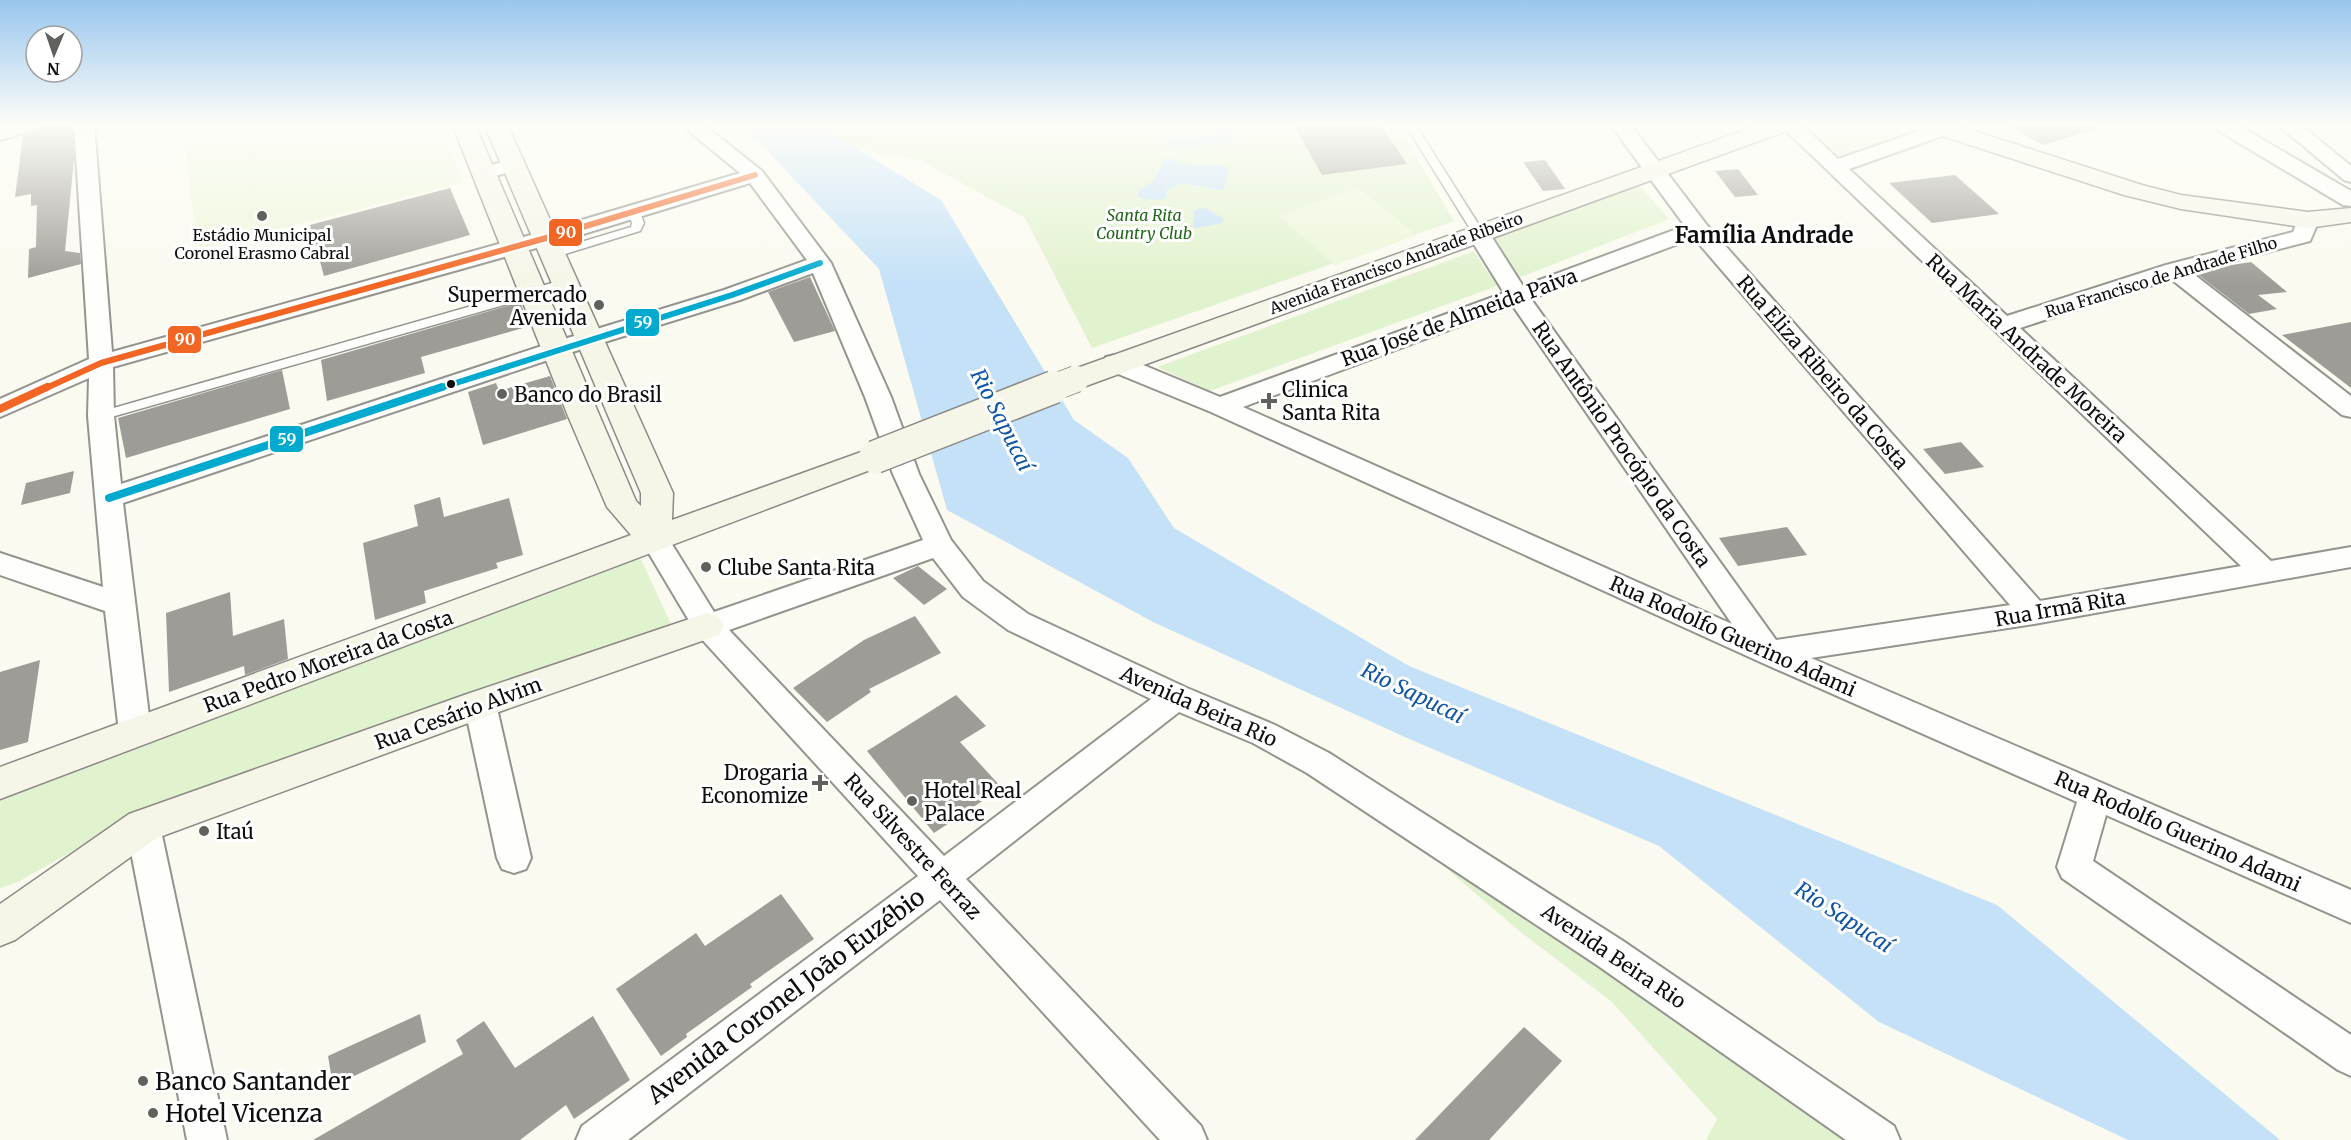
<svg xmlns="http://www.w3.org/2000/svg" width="2351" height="1140" viewBox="0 0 2351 1140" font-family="Merriweather,serif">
<rect width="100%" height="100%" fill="#fbfaf0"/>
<!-- green -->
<g fill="#e1f2ce">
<polygon points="906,124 1397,124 1454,221 1092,348 1025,218 922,161 857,149"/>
<polygon points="1853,126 1896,129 1900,135 1839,156 1813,132 1815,127"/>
<polygon points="1639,185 1669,219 1518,278 1492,237"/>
<polygon points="1474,251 1497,286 1210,391 1157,367"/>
<polygon points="640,557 671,624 119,825 18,882 0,888 0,795"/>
<polygon points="1436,844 1848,1140 1706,1140 1717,1119 1612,1002 1518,930 1426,851"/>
</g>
<!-- forest -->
<polygon fill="#d0eabc" points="816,124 906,124 857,149"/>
<!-- pitch -->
<g fill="#ecf6d9">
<polygon points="182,124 441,124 463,183 198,249"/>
<polygon points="1358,188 1417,235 1335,265 1278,215"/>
</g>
<!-- water -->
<g fill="#c4e1f7">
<polygon points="730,124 816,124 941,200 1074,420 1128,458 1174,528 1409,666 1997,905 2280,1140 2128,1140 1879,1022 1659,846 1407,738 1153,622 947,510 879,269 759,142"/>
<polygon points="1229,126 1230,144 1169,146 1168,137 1209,136 1215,135 1216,128"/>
<polygon points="1169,159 1190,165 1223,165 1229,168 1223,190 1181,183 1166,191 1167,196 1162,200 1141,199 1137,194 1139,190 1153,182 1164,160"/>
<polygon points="1200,208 1207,209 1224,219 1222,223 1196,228 1193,226 1194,211"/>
</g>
<!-- building -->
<g fill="#9e9c96">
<polygon points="46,124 72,124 74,159 65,251 80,253 81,264 28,278 29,249 36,247 37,205 31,206 31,194 15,197 23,136 41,130"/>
<polygon points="1293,124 1380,124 1407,164 1322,175"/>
<polygon points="2007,124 2096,124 2097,129 2043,145"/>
<polygon points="1545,160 1565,189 1543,191 1523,162"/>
<polygon points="1738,169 1758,195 1735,197 1715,171"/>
<polygon points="1955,175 1999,214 1932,223 1889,183"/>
<polygon points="450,188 470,235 324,276 310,225"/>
<polygon points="2251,262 2287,292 2258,295 2277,309 2249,314 2196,273 2225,266"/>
<polygon points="810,277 835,331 794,342 768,292"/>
<polygon points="520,302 530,326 421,357 425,373 327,401 321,360"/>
<polygon points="2351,322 2351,388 2282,335"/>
<polygon points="282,370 290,409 126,458 118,418"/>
<polygon points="550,376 567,419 483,445 468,392 496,383 499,391"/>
<polygon points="1961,442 1984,467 1945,474 1923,449"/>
<polygon points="74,471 70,493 21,505 26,483"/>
<polygon points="440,497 444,517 509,498 523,555 496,563 498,568 424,591 426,603 375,620 363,543 418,526 414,505"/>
<polygon points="1787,527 1807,555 1738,566 1719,538"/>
<polygon points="918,566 947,589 924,605 893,578"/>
<polygon points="230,592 233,636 284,619 288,659 245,675 244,666 169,692 166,613"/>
<polygon points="915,616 941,653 869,689 871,692 827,722 793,688 864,640"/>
<polygon points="40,660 28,742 0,750 0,672"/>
<polygon points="956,695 986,726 960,742 1002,788 934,833 867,751"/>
<polygon points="781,894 814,939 750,984 752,987 686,1034 687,1037 661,1056 616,989 696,933 705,946"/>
<polygon points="420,1014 426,1042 333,1086 328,1056"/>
<polygon points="593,1016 630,1080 574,1119 566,1105 520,1140 313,1140 463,1054 456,1040 484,1021 515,1068"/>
<polygon points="1524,1027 1562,1061 1489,1140 1415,1140"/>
</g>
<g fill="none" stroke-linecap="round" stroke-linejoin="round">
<!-- lane casing -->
<g stroke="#94948f" stroke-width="3">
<g id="lane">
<polygon points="1405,124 1415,124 1484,233 1482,235 1474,235"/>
<polygon points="633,207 639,210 644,223 640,231 552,258 546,254 548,252 631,227 632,223 627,210"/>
<polygon points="566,279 570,280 570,286 101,420 94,416 96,413"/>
</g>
</g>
<!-- street casing -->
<g stroke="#94948f" stroke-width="4">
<g id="street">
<polygon points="11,124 43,124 40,128 0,140 0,128"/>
<path d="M74 124H94L112 352 538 233 740 173 680 124H703L762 171 831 263 891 397 919 474 951 540 983 581 1028 614 1187 688 1275 725 1329 753 1623 941 1894 1126 1900 1140H1846L1597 965 1307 773 1253 743 1179 712 966 879 1201 1126 1207 1140H1160L940 900 628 1140H576L582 1126 918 876 697 634 641 540 645 533 655 530 665 533 714 612 923 540 893 474 865 397 813 273 740 300 566 354 123 503 151 732 146 741 135 745 124 741 119 732 105 611 0 575V553L103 587 88 416 89 378 0 417V399L89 359ZM750 183 807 260 724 290 548 344 121 484 114 416 113 367 554 243ZM933 558 963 597 1008 630 1151 699 944 856 729 630Z"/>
<path d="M1610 124H1630L1706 224 2040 601 2241 566 1779 124H1801L1838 159 1937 125H1951L1954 129 1951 133 1849 169 2007 316 2166 265 2293 232 2300 215 2308 214 2316 215 2319 220 2310 241 2191 272 2351 396V417L2342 415 2171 279 2020 328 2271 561 2351 547V567L2034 624 1811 658 2351 890V923L2106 815 2093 861 2351 1035V1076L2338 1070 2062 878 2057 867 2077 802 1758 661 1211 412 1106 369 1103 363 1106 357 1115 355 1124 357 1220 397 1504 293 1467 233 1470 228 1478 226 1486 228 1523 286 1685 226ZM1694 238 2010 605 1776 640 1531 299ZM1513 306 1732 624 1243 407Z"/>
<polygon points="2211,124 2236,124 2351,191 2351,206 2343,205 2214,128"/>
<polygon points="2277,124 2300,124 2351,166 2351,182 2344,180"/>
<polygon points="513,159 520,161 523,165 520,169 485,179 478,177 475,173 478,169"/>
<polygon points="480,691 491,695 496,704 531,858 526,869 514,873 502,869 497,858 464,704 469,695"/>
<polygon points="143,811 155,816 160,826 227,1140 187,1140 126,826 131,816"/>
</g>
</g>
<!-- secondary casing -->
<g stroke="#8b8a86" stroke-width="3">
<g id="secondary">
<polygon points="452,124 475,124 636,501 641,506 641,493 484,124 507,124 673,493 672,520 875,447 886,450 890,457 886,464 0,799 0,767 631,535 607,507 568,416"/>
<polygon points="1762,124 1795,124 1792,129 1086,386 1076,388 1066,386 1062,379 1066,372"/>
<polygon points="1907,124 1953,124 2142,185 2181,195 2308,212 2351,208 2351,222 2308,228 2181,209 2124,195 1939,135 1910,129"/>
<polygon points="707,613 719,617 724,626 719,635 493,714 157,838 15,940 0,946 0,904 129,814 467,694"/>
</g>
</g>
<!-- lane -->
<use href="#lane" fill="#fefefd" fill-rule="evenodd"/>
<!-- street -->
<use href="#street" fill="#fefefd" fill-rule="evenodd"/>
<!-- secondary -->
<use href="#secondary" fill="#f5f5e8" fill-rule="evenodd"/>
<!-- secondary-bridge-far1 casing -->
<g stroke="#8b8a86" stroke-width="28" stroke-linecap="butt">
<polyline id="secondary-bridge-far1" points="1050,389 1076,379"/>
</g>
<!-- secondary-bridge casing -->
<g stroke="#8b8a86" stroke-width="35" stroke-linecap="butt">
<polyline id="secondary-bridge" points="875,457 1054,387"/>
</g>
<!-- secondary-bridge-far1 -->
<use href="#secondary-bridge-far1" stroke="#f5f5e8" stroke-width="26"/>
<!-- secondary-bridge -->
<use href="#secondary-bridge" stroke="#f5f5e8" stroke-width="32"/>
<!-- bus-1-far1 casing -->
<g stroke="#fff" stroke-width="10">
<polyline id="bus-1-far1" points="44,389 101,363 546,238 755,175"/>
</g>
<!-- bus-1 casing -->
<g stroke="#fff" stroke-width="12">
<polyline id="bus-1" points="0,409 47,387"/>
</g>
<!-- bus-2-far1 casing -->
<g stroke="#fff" stroke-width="10">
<polyline id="bus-2-far1" points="437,389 732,295 820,263"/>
</g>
<!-- bus-2 casing -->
<g stroke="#fff" stroke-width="12">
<polyline id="bus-2" points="109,498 442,387"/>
</g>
<!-- bus-1-far1 -->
<use href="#bus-1-far1" stroke="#f26522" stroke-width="6"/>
<!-- bus-1 -->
<use href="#bus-1" stroke="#f26522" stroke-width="8"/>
<!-- bus-2-far1 -->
<use href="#bus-2-far1" stroke="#00a9ce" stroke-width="6"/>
<!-- bus-2 -->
<use href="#bus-2" stroke="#00a9ce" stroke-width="8"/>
</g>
<!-- sky -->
<linearGradient id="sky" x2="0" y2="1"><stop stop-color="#99c6ee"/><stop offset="0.44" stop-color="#fdfdf8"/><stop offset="1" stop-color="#fdfdf8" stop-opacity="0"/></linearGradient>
<rect width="2351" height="284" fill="url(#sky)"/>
<!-- markers -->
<g fill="#60605c" stroke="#fff" stroke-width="2">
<circle cx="262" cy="216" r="6"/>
<circle cx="599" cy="305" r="6"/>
<circle cx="502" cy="394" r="6"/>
<path d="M1266 392h6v6h6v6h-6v6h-6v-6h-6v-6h6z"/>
<circle cx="706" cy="567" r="6"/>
<path d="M817 774h6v6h6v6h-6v6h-6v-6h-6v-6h6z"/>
<circle cx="912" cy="801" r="6"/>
<circle cx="204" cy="831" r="6"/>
<circle cx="143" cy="1081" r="6"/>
<circle cx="153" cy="1113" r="6"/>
</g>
<circle fill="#0d0d0d" stroke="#fff" stroke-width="2" cx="451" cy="384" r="5"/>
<g text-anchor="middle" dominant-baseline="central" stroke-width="6" stroke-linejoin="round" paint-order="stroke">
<!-- far-park labels -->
<g font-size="16" font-style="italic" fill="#226819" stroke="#fff">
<text x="1144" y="215">Santa Rita<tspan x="1144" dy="18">Country Club</tspan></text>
</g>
<!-- far-poi labels -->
<g font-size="16" fill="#0d0d0d" stroke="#fff">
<text x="262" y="235">Estádio Municipal<tspan x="262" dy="18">Coronel Erasmo Cabral</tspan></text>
</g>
<!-- far-street labels -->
<g font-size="16" fill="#0d0d0d" stroke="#fff">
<text transform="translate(1396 263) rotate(-20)">Avenida Francisco Andrade Ribeiro</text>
<text transform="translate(2161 277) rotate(-17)">Rua Francisco de Andrade Filho</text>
</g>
<!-- poi labels -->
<g font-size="20" fill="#0d0d0d" stroke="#fff" text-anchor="start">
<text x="587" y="294" text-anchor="end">Supermercado<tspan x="587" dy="23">Avenida</tspan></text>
<text x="1282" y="389">Clinica<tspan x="1282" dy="23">Santa Rita</tspan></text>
<text x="514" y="394">Banco do Brasil</text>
<text x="718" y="567">Clube Santa Rita</text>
<text x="808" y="772" text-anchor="end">Drogaria<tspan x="808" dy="23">Economize</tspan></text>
<text x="924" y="790">Hotel Real<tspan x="924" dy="23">Palace</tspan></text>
<text x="216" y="831">Itaú</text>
</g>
<!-- street labels -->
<g font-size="20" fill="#0d0d0d" stroke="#fff">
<text transform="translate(1459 317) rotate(-20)">Rua José de Almeida Paiva</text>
<text transform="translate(2027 348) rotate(43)">Rua Maria Andrade Moreira</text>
<text transform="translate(1823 372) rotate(49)">Rua Eliza Ribeiro da Costa</text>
<text transform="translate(1622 444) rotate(55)">Rua Antônio Procópio da Costa</text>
<text transform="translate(2060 608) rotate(-10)">Rua Irmã Rita</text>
<text transform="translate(1733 636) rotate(24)">Rua Rodolfo Guerino Adami</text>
<text transform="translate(328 661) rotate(-20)">Rua Pedro Moreira da Costa</text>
<text transform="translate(1199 706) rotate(24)">Avenida Beira Rio</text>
<text transform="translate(458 713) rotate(-20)">Rua Cesário Alvim</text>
<text transform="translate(2178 831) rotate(24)">Rua Rodolfo Guerino Adami</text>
<text transform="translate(913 846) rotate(47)">Rua Silvestre Ferraz</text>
<text transform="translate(1614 956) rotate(34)">Avenida Beira Rio</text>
</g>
<!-- water labels -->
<g font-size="21" font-style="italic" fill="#0e55a6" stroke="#fff">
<text transform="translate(1002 420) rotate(63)">Rio Sapucaí</text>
<text transform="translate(1413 693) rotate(26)">Rio Sapucaí</text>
<text transform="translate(1844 917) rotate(33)">Rio Sapucaí</text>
</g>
<!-- far-district labels -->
<g font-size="22" font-weight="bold" fill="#0d0d0d" stroke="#fff">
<text x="1764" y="235">Família Andrade</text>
</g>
<!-- near-street labels -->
<g font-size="24" fill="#0d0d0d" stroke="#fff">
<text transform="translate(786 996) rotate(-37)">Avenida Coronel João Euzébio</text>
</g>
<!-- near-poi labels -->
<g font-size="24" fill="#0d0d0d" stroke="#fff" text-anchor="start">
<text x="155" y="1081">Banco Santander</text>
<text x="165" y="1113">Hotel Vicenza</text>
</g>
</g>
<g stroke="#fff" stroke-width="2">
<rect x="548" y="218" width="35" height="29" rx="6" fill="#f26522"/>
<rect x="625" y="308" width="35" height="29" rx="6" fill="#00a9ce"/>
<rect x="167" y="325" width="35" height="29" rx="6" fill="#f26522"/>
<rect x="269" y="425" width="35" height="28" rx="6" fill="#00a9ce"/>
</g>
<g font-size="16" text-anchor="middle" font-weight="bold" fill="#fff">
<text x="566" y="238">90</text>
<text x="643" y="328">59</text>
<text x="185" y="345">90</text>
<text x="287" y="445">59</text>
</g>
<!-- north arrow -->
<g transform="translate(54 54) rotate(182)"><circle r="28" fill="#ffffff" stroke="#9e9e9e" stroke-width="1.5"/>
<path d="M0-4.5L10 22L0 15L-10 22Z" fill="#60605c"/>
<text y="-9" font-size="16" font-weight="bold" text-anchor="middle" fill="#0d0d0d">N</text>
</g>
</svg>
